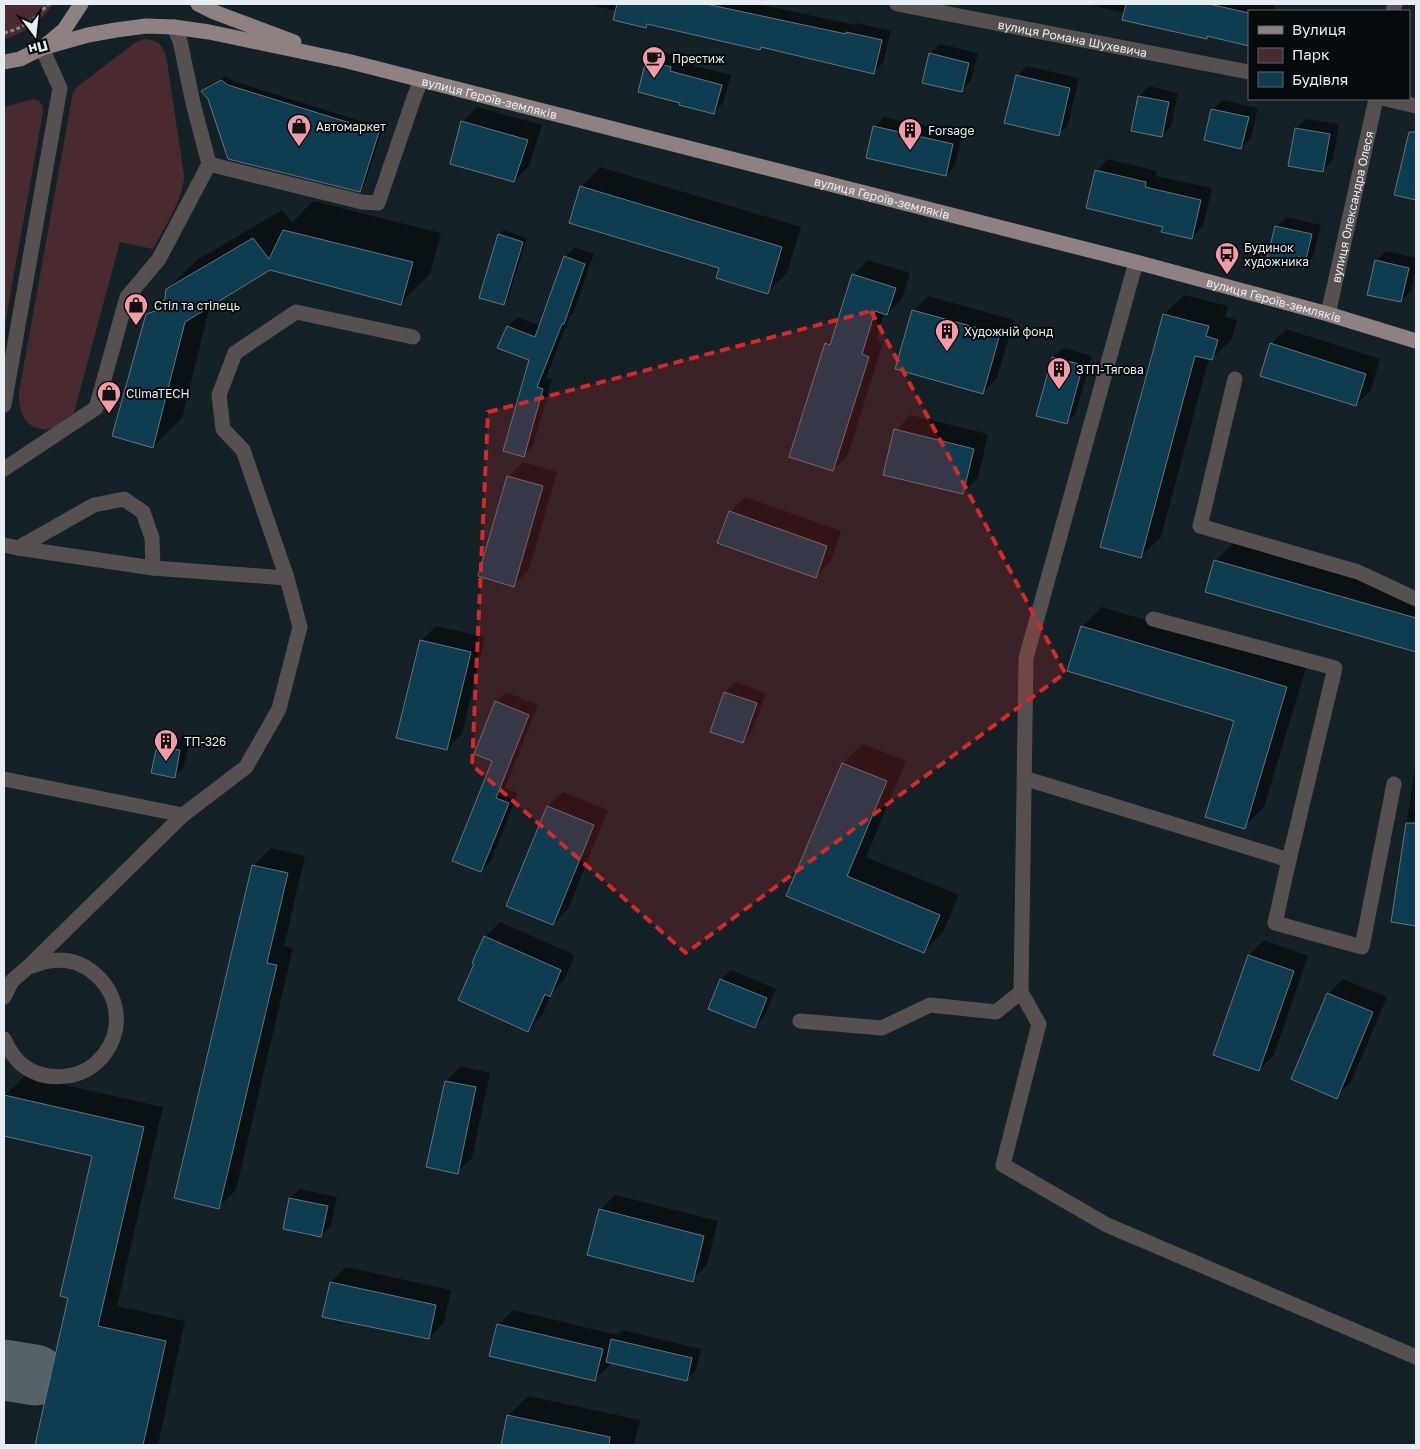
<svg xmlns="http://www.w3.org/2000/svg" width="1420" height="1449" viewBox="0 0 1420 1449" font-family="'Golos Text',sans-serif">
<rect width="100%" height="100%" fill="#142127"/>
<!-- green -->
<g fill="#492b2f">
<path d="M4 4H53C42 21 24 34 4 39Z"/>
<path d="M144 39C157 40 162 44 166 55L184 175C184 198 164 228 153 249L120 242 76 405C75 410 73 415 69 419 64 424 55 428 48 429 25 431 18 411 19 392L73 92 78 86 136 42Z"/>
<path d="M34 99C42 102 43 105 43 112L4 330V107Z"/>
</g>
<!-- shadow -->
<g fill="#0007">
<polygon points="585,4 759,4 855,25 857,23 891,31 883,63 873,73 763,46 760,49 649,23 645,27 617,11"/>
<polygon points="1085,4 1275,4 1274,11 1249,11 1249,44 1209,35 1206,37 1125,13"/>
<polygon points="940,44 978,53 971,81 962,90 930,54"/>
<polygon points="657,51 680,57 679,62 731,75 723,103 714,113 647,61"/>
<polygon points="1027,66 1079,78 1068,125 1058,135 1017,76"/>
<polygon points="226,76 233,81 383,128 364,186 359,190 209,98 203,91 207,86"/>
<polygon points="1149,86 1178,93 1171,126 1162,136 1139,96"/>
<polygon points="1222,100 1258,108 1251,138 1241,148 1213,109"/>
<polygon points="477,107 542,125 529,166 514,181 462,122"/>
<polygon points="884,117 962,134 955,165 946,175 874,127"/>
<polygon points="1306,119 1339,124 1333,160 1323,170 1296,128"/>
<polygon points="1414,146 1416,147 1416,199 1396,194"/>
<polygon points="1108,159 1157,171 1156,176 1212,188 1203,226 1191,238 1164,226 1096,171"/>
<polygon points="600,167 801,227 787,273 768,292 581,187"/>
<polygon points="313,201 441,233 430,274 401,303 270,269 210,305 182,418 153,447 147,315 166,295 167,289 197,260 282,210 292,223"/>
<polygon points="1286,217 1321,225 1313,257 1304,266 1276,227"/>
<polygon points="504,230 527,238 508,299 503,304 480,297 499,234"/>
<polygon points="575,247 594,254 573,313 570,316 546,378 552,379 533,446 523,456 530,360 508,326 517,317 541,326 565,257"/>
<polygon points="1386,251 1416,258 1416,268 1411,291 1401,301 1376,261"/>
<polygon points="868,260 910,273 902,299 887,314 884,313 876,340 883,342 848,455 833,470 826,344 833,337 853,275"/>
<polygon points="1184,295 1228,306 1225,317 1237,320 1232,339 1212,358 1209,358 1161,537 1141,557 1164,314"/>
<polygon points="928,296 1014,320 997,378 982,393 913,311"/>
<polygon points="1286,329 1380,359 1371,390 1356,405 1271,344"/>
<polygon points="1063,348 1092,356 1076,413 1066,423 1053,357"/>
<polygon points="910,415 988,434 978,478 963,493 896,430"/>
<polygon points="523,462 557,472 529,570 514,585 508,477"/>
<polygon points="745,497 841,531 831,562 816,576 730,512"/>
<polygon points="1233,543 1416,595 1416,651 1206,592 1215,561"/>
<polygon points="1102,607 1306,668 1264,807 1244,827 1235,720 1082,627"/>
<polygon points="436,626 485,637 462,734 447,749 421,641"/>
<polygon points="735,682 766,693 752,732 743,742 712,731 725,692"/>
<polygon points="506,692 538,705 505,788 518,793 491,861 481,871 494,761 496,702"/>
<polygon points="168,736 189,741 184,767 174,777 158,746"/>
<polygon points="863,744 906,761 866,857 959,895 943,932 923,952 787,895 843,763"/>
<polygon points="1416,767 1416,925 1392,921 1415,768"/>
<polygon points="563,792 608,810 568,909 553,924 548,806"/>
<polygon points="271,848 305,856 284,946 293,948 236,1190 219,1207 254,865"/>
<polygon points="500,922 575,955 564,980 553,991 542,1015 528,1030 476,963 485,937"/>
<polygon points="1264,940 1308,956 1274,1055 1259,1070 1215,1055 1249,955"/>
<polygon points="731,970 776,989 764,1017 754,1027 709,1008 721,979"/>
<polygon points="1343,979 1387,997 1351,1082 1336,1097 1328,994"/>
<polygon points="461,1066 490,1073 472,1158 457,1172 446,1081"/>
<polygon points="25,1076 163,1107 117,1306 185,1321 158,1445 42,1445 37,1444 69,1297 94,1155 4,1135 4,1102 5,1095"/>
<polygon points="300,1189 337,1197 331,1226 321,1235 290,1198"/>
<polygon points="615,1195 718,1221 707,1265 692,1280 600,1210"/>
<polygon points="346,1267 451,1290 444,1323 429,1338 331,1282"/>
<polygon points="513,1310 618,1335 622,1330 701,1349 696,1370 687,1379 610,1361 610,1365 595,1379 498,1325"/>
<polygon points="528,1396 640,1420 634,1445 502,1445 509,1415"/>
</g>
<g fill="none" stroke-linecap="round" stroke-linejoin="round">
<!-- taxiway -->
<polyline stroke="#576268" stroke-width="61" points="4,1370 35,1375"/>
</g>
<!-- building -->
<g fill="#0e3c50" stroke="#65747b">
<polygon points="617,4 706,4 846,34 846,32 882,40 874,74 761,47 760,50 647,24 646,28 613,20"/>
<polygon points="1126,4 1209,4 1249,13 1249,46 1207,36 1207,39 1122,20"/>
<polygon points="929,53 969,63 962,92 922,83"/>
<polygon points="646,60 671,67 670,71 722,85 714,114 679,105 680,103 638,92"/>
<polygon points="1016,75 1070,88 1059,136 1004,123"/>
<polygon points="221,80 228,85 379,132 360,192 228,159 208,99 201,91"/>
<polygon points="1138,96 1169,102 1162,137 1131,131"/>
<polygon points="1211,109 1249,117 1241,149 1204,140"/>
<polygon points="461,121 528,140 514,182 450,164"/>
<polygon points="873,126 953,144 946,176 866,158"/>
<polygon points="1295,128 1330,134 1323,172 1288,166"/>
<polygon points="1409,132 1416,132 1416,200 1394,195"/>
<polygon points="1095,170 1146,182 1145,187 1201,200 1192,239 1161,232 1163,227 1086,208"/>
<polygon points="580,186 782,247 768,294 716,278 719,268 569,223"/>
<polygon points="1275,226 1312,234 1304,268 1267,259"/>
<polygon points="283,230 413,262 401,305 270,270 185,322 153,448 112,436 146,314 155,311 165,298 166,289 253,238 269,259"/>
<polygon points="498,234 523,242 504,305 479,298"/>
<polygon points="564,256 585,264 564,324 562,324 537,387 543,389 524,457 503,451 529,360 497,348 507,326 535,337"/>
<polygon points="1375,260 1409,268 1401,302 1367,295"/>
<polygon points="852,274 896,288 887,315 875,311 862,354 869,357 833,471 789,457 825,343 830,345"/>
<polygon points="912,310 1000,334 983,394 895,369"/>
<polygon points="1163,314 1209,326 1206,336 1218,340 1212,360 1195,356 1141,558 1100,547"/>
<polygon points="1270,343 1366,374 1356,406 1260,376"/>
<polygon points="1052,357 1083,365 1067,424 1036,416"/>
<polygon points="894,429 974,449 963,494 883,475"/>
<polygon points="507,476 543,486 514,587 478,576"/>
<polygon points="729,511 827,546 816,578 717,543"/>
<polygon points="1214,560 1416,618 1416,652 1205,592"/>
<polygon points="1081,626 1287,687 1245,829 1205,817 1234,721 1067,671"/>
<polygon points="420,640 471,652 447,750 396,738"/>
<polygon points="724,692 757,703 743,743 710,732"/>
<polygon points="495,701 529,715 496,798 509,803 481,872 452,861 492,761 474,754"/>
<polygon points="157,746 180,750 175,778 151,773"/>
<polygon points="842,763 887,781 847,876 940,915 924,953 786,896"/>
<polygon points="547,806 594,825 553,925 506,906"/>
<polygon points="1406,823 1416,823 1416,926 1391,922"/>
<polygon points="252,865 288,873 267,963 277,965 219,1209 174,1198"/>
<polygon points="484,936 561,970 550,997 545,994 528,1032 458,1000 474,964 472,963"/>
<polygon points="1248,955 1294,971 1259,1071 1213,1055"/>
<polygon points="720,979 767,998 755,1028 708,1009"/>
<polygon points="1327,993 1373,1012 1337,1099 1291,1079"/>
<polygon points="445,1081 476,1087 458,1174 426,1167"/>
<polygon points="4,1095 144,1127 98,1326 166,1341 143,1445 35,1445 68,1298 60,1296 92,1156 4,1136"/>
<polygon points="289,1198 328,1206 321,1237 283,1229"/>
<polygon points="599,1209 704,1236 693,1282 587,1255"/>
<polygon points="330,1282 436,1305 429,1339 322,1317"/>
<polygon points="497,1324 603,1349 595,1381 489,1356"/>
<polygon points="611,1339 692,1358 687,1381 606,1362"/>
<polygon points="507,1415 610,1437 609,1445 501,1445"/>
</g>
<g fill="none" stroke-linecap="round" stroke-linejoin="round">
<!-- path -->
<path stroke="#7c878c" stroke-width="3" stroke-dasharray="4 2.5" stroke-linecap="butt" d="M4 33C22 29 37 18 48 4"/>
<!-- minor -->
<g stroke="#575051" stroke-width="15">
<path id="s1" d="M897 4 1249 72"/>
<polyline points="1393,11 1395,4"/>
<polyline points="1386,99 1416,106"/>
<polyline points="209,164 362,202 378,203 415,95 421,81"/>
<polyline points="1136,262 1026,658 1021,992 1039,1024 1003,1165 1107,1225 1416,1357"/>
<path id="s2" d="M1328 314 1376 99"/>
<polyline points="1235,379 1200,526 1358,572 1416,599"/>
<polyline points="4,405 60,88 42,48"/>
<polyline points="4,469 96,408 127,297 159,259 209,164 193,103 180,41 174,27"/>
<polyline points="4,545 18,548 153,568 287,578"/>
<polyline points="18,548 94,505 124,499 143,512 152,538 153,568"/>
<polyline points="1024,778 1289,860 1335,668 1153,619"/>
<polyline points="4,779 183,815"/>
<polyline points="1289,860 1275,923 1362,947 1394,784"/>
<polyline points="4,997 12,981 27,968 183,815 246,767 279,709 300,627 287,578 243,450 223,429 219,395 235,353 296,312 413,337"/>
<polyline points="800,1021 882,1028 930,1005 996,1012 1021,992"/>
<path d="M4 1039C9 1050 15 1060 25 1067 45 1081 77 1080 96 1063 126 1036 122 993 90 970 72 957 52 958 32 966"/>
</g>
<!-- major -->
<g stroke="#8f8182" stroke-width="15">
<polyline points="198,4 214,12 294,42"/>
<polyline points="47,44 64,30 81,4"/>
<path id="s3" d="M4 62 20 59 42 48 88 35 116 30 146 26 174 27 209 32 347 61 1136 262 1328 314 1416 341"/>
</g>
</g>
<!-- marked area -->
<path fill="#d62828" fill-opacity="0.2" stroke="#d62828" stroke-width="4" stroke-dasharray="10 6" stroke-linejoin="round" d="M871 311 1065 673 686 953 472 765 488 412Z"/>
<!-- icons -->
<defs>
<g id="cafe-pin" transform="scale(1.25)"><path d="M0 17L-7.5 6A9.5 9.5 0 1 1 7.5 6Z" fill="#f49aa6" stroke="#050a0c"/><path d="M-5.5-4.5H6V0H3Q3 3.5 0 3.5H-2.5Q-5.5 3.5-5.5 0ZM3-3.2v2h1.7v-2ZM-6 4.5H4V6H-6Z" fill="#111"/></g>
<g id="shop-pin" transform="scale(1.25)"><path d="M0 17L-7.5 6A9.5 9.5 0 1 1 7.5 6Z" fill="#f49aa6" stroke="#050a0c"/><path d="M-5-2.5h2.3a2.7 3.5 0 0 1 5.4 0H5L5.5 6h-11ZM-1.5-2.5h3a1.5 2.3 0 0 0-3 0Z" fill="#111"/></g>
<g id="building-pin" transform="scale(1.25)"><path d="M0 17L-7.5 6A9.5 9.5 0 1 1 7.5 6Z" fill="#f49aa6" stroke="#050a0c"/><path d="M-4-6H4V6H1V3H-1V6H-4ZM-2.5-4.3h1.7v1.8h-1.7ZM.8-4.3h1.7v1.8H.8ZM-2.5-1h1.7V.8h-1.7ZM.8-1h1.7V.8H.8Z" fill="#111"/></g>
<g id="bus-pin" transform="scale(1.25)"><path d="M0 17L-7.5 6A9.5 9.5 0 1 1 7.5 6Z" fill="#f49aa6" stroke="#050a0c"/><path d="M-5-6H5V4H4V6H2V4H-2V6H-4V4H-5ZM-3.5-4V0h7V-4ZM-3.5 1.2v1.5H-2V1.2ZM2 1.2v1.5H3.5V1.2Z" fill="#111"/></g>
</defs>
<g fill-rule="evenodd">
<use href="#cafe-pin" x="654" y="58"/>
<use href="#shop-pin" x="299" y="126"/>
<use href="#building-pin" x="910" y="130"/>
<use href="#bus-pin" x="1227" y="254"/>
<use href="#shop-pin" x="136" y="305"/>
<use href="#building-pin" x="947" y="331"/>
<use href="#building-pin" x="1059" y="369"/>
<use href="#shop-pin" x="109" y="393"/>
<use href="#building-pin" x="166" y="741"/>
</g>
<g text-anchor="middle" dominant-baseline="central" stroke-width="4" stroke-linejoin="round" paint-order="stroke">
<!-- street labels -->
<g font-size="12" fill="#e6eef3" stroke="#050a0c">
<text stroke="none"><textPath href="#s1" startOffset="179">вулиця Романа Шухевича</textPath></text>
<text stroke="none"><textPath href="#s3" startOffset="499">вулиця Героїв-земляків</textPath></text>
<text stroke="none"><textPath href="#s3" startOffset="904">вулиця Героїв-земляків</textPath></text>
<text stroke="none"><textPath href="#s2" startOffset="110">вулиця Олександра Олеся</textPath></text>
<text stroke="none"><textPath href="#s3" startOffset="1309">вулиця Героїв-земляків</textPath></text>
</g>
<!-- poi labels -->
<g font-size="12" fill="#e6eef3" stroke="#050a0c" text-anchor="start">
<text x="672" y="58">Престиж</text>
<text x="316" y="126">Автомаркет</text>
<text x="928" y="130">Forsage</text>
<text x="1244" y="247">Будинок<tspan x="1244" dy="14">художника</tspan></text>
<text x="154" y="305">Стіл та стілець</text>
<text x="964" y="331">Художній фонд</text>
<text x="1076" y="369">ЗТП-Тягова</text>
<text x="126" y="393">ClimaTECH</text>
<text x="184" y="741">ТП-326</text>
</g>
</g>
<!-- border -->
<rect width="1420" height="1449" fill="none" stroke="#e6eef3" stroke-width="10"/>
<!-- legend -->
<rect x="1248" y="10" width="162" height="90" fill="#050a0c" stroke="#5f6568"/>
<rect x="1258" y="26" width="25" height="8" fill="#8f8182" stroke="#5f6568"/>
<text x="1292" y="35" font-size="15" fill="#e6eef3">Вулиця</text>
<rect x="1258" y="48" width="25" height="15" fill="#492b2f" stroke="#5f6568"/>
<text x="1292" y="60" font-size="15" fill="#e6eef3">Парк</text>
<rect x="1258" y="72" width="25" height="15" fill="#0e3c50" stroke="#5f6568"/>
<text x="1292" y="85" font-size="15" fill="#e6eef3">Будівля</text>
<!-- north arrow -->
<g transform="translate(35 35) rotate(165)" stroke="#050a0c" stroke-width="4" paint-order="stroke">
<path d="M0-4L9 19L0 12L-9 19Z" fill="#e6eef3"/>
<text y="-8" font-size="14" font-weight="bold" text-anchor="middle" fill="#e6eef3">Пн</text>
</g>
</svg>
